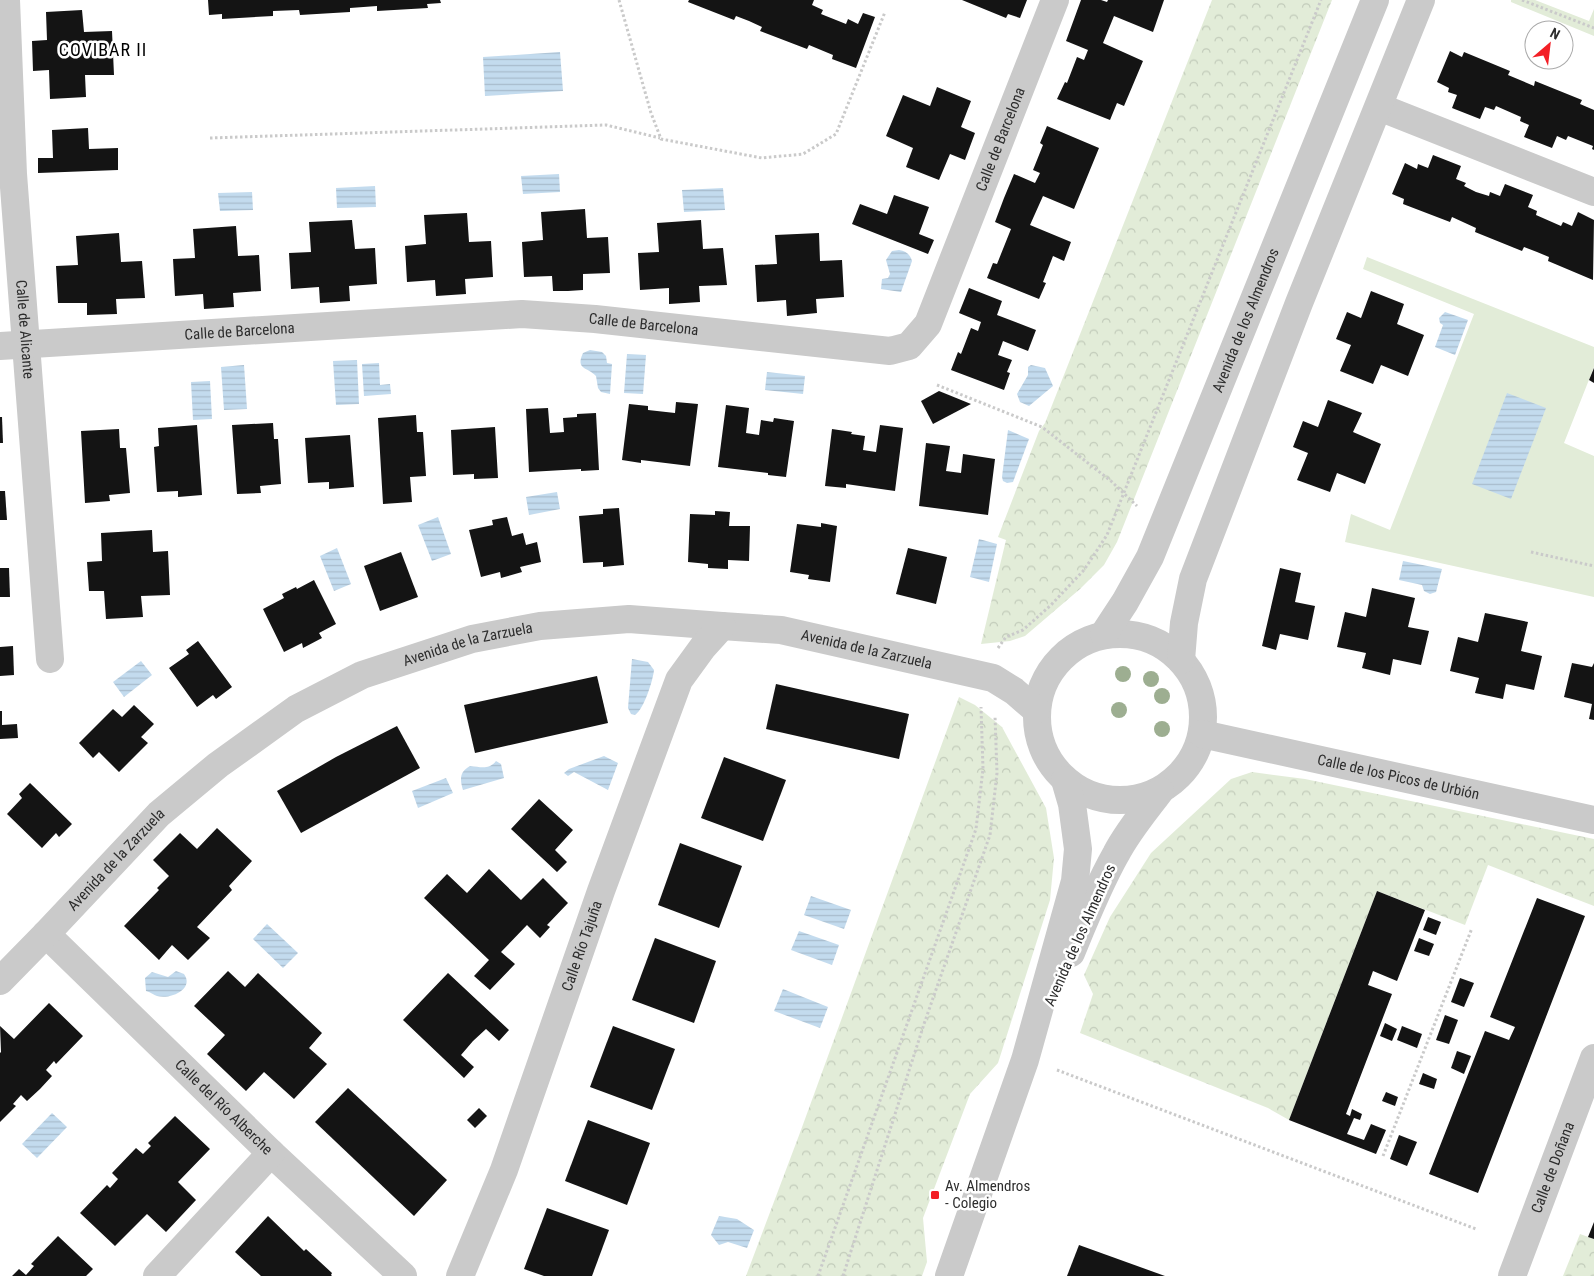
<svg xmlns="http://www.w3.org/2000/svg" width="1594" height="1276" viewBox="0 0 1594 1276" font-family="'Roboto Condensed',sans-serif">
<defs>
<pattern id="forest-crowns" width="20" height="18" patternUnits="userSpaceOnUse" patternTransform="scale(1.25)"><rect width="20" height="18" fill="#e2ecd8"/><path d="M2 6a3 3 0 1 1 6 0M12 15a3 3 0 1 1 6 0" fill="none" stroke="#c2cbba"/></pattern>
<pattern id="water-rules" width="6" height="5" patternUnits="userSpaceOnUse" patternTransform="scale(1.25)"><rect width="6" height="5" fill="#c3dbee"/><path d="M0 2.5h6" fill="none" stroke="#a8bccc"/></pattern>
</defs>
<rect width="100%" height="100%" fill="#fff"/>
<!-- forest -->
<g fill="url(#forest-crowns)">
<polygon points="1212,0 1332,0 1117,542 1104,565 1080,589 1025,636 1010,641 981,644 1006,540 998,537 1039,431 1045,423"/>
<polygon points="959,697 975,705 1002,727 1046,808 1054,858 1050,900 998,1063 970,1094 923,1218 927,1262 922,1276 746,1276 801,1130"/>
<polygon points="1252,772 1305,779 1594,839 1594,906 1488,865 1465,925 1377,891 1289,1120 1268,1108 1080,1033 1093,994 1084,975 1110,917 1151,853 1231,779"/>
<polygon points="1580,1234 1594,1239 1594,1276 1563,1276"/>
</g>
<!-- garden -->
<g fill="#e2ecd8">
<polygon points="1511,0 1535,0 1589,21 1594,9 1594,36 1511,2"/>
<polygon points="1367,257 1594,347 1594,367 1564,443 1594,456 1594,597 1345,542 1351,514 1390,530 1474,314 1363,269"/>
</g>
<!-- water -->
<g fill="url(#water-rules)">
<polygon points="560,52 563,91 485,96 483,57"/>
<polygon points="559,174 560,192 523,194 521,176"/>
<polygon points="375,186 376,207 337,208 336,188"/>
<polygon points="723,188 725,210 684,212 682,190"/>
<polygon points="252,192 253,210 220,211 218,193"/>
<path d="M899 250C906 251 910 254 912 261L901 292 881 289 882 279 888 278 890 274 886 260 892 251Z"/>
<polygon points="1445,312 1468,320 1455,355 1435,347 1443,325 1440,323 1439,318"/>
<path d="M590 350 602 352 606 356 607 363 612 364 610 394 601 392 598 388 596 376C588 367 575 370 583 353Z"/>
<polygon points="627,354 646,355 643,394 624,393"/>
<polygon points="357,360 359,404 336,405 333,361"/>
<polygon points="379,363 380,385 390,384 391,394 364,396 362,364"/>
<polygon points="244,365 247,409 224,410 221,367"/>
<polygon points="1031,365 1045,368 1053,386 1029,406 1020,402 1017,394 1028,375 1028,367"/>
<polygon points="767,372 805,376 803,394 765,390"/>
<polygon points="210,381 212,419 193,420 191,382"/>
<polygon points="1507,393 1546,408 1511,499 1472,484"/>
<polygon points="1008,430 1029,439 1013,482 1007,483 1003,481 1002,477"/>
<polygon points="557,492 560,509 529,515 526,497"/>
<polygon points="438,517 451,554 432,561 418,525"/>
<polygon points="979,539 997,544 989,582 970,577"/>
<polygon points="337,548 351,584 334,591 320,556"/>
<polygon points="1403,561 1442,569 1436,592 1430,594 1424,591 1422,585 1399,580"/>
<path d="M632 659 648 662 654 670C653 680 644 709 635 715L631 714 628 708Z"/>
<polygon points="141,661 152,675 124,697 113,682"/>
<polygon points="604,756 618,763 608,790 574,772 568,776 564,773 569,769"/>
<path d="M496 761 501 764 504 778 463 790C460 780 459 772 470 766 481 767 489 770 496 761Z"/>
<polygon points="446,778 453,793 418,808 412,791"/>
<polygon points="811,896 851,910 844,929 804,915"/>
<polygon points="267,924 298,953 283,968 253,939"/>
<polygon points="799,931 839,945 832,965 791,950"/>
<path d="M176 971 184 974C195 989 170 1000 157 996 154 995 150 992 146 991L145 978 152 972 168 977Z"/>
<polygon points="783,989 828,1007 820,1028 774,1011"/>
<polygon points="52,1113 67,1127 37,1158 22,1144"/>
<polygon points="719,1216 737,1219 754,1230 747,1248 728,1242 719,1245 711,1235"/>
</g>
<!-- building -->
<g fill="#141414">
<polygon points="208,0 440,0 441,3 427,4 428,8 377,11 377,6 350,8 350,12 300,15 299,10 273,11 273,16 222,19 222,14 209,15"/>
<polygon points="689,0 814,0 812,5 823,10 821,14 846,24 848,19 858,24 863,13 875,17 856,68 832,59 833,55 809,45 807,49 760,31 762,27 749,21 736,16 734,20 688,2"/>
<polygon points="962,0 1027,0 1020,18 1008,14 1006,18"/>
<polygon points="1081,0 1101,0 1107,2 1108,0 1164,0 1153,32 1114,16 1103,43 1143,61 1124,106 1117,103 1110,120 1057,99 1065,82 1067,83 1077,57 1084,60 1088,50 1066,41"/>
<polygon points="82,10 84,32 112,31 114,75 85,75 86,97 50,99 49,70 33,71 32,41 47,40 46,12"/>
<polygon points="1450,51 1462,57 1464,52 1510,71 1508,75 1534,86 1535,81 1582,100 1580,104 1594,110 1594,150 1592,149 1593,146 1568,136 1566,140 1557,136 1552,148 1524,137 1529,125 1520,121 1521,117 1496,106 1494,110 1485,107 1480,119 1452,108 1457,95 1448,92 1449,88 1437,82"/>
<polygon points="937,87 971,101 961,127 975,133 965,160 950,154 939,180 906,167 913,148 886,136 903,95 930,106"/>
<polygon points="1047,126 1099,148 1074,209 1043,196 1030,225 1071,242 1064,261 1053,256 1043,282 1046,283 1039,299 987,278 993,263 997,264 1011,229 995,222 1004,198 1014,174 1035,183 1040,173 1033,170 1043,145 1040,143"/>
<polygon points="88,128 89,149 118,148 118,170 38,173 38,158 53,158 52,130"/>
<polygon points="1433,155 1461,166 1456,179 1466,183 1464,186 1476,192 1489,196 1490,192 1500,196 1505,184 1533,195 1528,207 1537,211 1536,215 1561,226 1563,222 1572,226 1578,212 1594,220 1593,280 1548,261 1549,257 1537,252 1524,247 1522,251 1475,232 1476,228 1452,217 1450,222 1403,204 1404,199 1392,194 1405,163 1417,169 1418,164 1428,168"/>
<polygon points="894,195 929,207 919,234 934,240 928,254 852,224 860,204 887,214"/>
<polygon points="585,209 587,238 608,237 610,273 583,274 583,290 568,291 553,291 552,276 524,277 522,242 543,240 541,212"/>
<polygon points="467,213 469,242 491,241 493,277 465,279 466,294 436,296 435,280 407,282 405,246 426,244 424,215"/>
<polygon points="352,220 355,249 375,248 377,284 349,286 350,301 320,303 319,287 291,289 289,253 311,252 309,222"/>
<polygon points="701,220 703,249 723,248 727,285 699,286 700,302 669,304 669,288 640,290 638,253 659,252 657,223"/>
<polygon points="236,226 238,256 259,255 261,291 233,293 234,307 204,309 203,294 175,296 173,259 195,258 193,229"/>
<polygon points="119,233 121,262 142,261 145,298 116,299 117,314 87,315 87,303 58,303 56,266 78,265 76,236"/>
<polygon points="819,233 820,261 842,260 844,297 816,299 817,313 787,316 786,300 757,302 755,265 777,264 775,235"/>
<polygon points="969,288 1002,301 997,315 1036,330 1028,351 1003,341 998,355 1012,360 1007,372 1010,373 1004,390 951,370 958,352 961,354 971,328 978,331 981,322 959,313"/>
<polygon points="1371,291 1404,304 1397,324 1424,335 1408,376 1381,365 1373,384 1340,371 1351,345 1336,339 1347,312 1361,318"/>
<polygon points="1594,368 1594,383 1589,380"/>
<polygon points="939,391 971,404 933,424 921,401"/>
<polygon points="1328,400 1362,413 1353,432 1381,444 1365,484 1337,473 1330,492 1297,480 1308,453 1293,447 1303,421 1318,427"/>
<polygon points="676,402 698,404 690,466 641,460 641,463 622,460 629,404 648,406 648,410 675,413"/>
<polygon points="726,405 749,408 746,433 759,435 761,420 773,422 774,418 794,421 786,477 768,475 768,473 718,467"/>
<polygon points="548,408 550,433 564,432 563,418 577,417 577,414 596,413 599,470 581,471 581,469 529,472 526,409"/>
<polygon points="416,415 417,432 423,432 426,476 410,477 412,502 383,504 378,418"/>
<polygon points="0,417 2,417 3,443 0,443"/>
<polygon points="273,423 274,439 278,439 281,484 260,486 261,493 237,494 232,425"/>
<polygon points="197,425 202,495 178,497 178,491 157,492 154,447 159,446 158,428"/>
<polygon points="880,425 903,428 895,491 846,484 846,488 825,486 832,429 852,432 851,434 865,436 863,450 876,452"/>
<polygon points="495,427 498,478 474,479 474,474 453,475 451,430"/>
<polygon points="119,429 120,448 126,448 130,493 109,495 110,501 85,503 81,431"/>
<polygon points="350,435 354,487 329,489 329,482 308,483 305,438"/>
<polygon points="926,443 950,446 946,471 961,473 963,454 995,459 988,515 919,506"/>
<polygon points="0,491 5,491 7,520 0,520"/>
<polygon points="619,508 624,565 603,567 603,562 583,563 579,516 603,514 603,509"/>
<polygon points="715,511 730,512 729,526 750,526 749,561 728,560 728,569 708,568 708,564 688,562 690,514 715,515"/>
<polygon points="507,517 512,536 523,533 526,545 537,542 541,562 520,567 522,572 501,578 500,572 481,577 469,530 493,525 492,520"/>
<polygon points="821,523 837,526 830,582 808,579 809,575 790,572 797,524 821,527"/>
<polygon points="152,530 153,552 168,551 170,595 141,596 143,617 106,619 104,591 89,591 87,562 102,561 101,533"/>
<polygon points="908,548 947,557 936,604 896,594"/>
<polygon points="401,552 418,597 380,611 364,566"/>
<polygon points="0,568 9,568 10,597 0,597"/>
<polygon points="1280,568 1301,573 1295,602 1315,606 1308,640 1280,634 1276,650 1262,646"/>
<polygon points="314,580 336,624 319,633 322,638 303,648 302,643 284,652 263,609 284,598 282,594 296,587 297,589"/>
<polygon points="1372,588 1415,598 1408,627 1429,631 1421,665 1393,659 1390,675 1362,668 1366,653 1337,647 1345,612 1366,617"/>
<polygon points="1485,613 1528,622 1521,651 1542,656 1534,690 1506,684 1503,699 1475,693 1479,678 1450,671 1458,637 1478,642"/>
<polygon points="198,641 232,687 216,699 213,695 197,707 169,668 189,654 186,650"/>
<polygon points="13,646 14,675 0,676 0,647"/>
<polygon points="1572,663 1592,667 1594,663 1594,720 1589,719 1592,704 1564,697"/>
<polygon points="597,676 608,723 475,753 464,705"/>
<polygon points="776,684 909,714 899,759 766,729"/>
<polygon points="134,705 154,724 141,737 148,743 119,772 99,752 93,758 79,743 113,709 122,717"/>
<polygon points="0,711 2,711 2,725 17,724 18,738 0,739"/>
<polygon points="397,726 420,768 301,833 277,791 336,757"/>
<polygon points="724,757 786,780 763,841 701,818"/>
<polygon points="30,783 72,824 59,837 56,833 42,848 7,814 22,798 19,794"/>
<polygon points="539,799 573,830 555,850 567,862 557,872 511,829"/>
<polygon points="217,828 252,861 229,886 232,890 197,927 210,938 188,960 172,945 159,960 124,926 159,890 157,888 169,876 153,860 180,833 197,849"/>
<polygon points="680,843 742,866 719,928 658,905"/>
<polygon points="489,869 521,900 543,878 568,903 547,925 550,927 540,938 527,925 501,952 515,964 490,990 474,976 489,960 424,898 447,874 467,893"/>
<polygon points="1377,891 1425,910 1397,981 1373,971 1368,985 1392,994 1346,1114 1350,1116 1352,1109 1362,1114 1360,1120 1354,1118 1347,1134 1364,1140 1371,1124 1386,1130 1376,1154 1289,1120"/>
<polygon points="1537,898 1585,916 1478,1193 1429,1174 1485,1031 1509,1040 1515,1027 1490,1017"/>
<polygon points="1428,917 1441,922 1436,935 1423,930"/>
<polygon points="655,938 716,961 694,1023 632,1000"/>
<polygon points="1419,938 1434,944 1429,956 1414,951"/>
<polygon points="228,971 245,987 258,973 322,1033 309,1048 327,1064 294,1099 264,1072 246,1091 207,1054 225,1035 194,1006"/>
<polygon points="448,973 509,1030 499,1041 486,1029 473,1041 461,1055 474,1067 464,1078 403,1020"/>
<polygon points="1460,978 1474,983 1464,1007 1451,1002"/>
<polygon points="49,1003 83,1036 56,1064 54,1061 46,1070 52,1076 40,1089 27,1101 21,1095 13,1104 16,1106 0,1122 0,1053 1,1052 0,1026 14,1039"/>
<polygon points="1445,1015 1458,1020 1449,1044 1436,1040"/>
<polygon points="1385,1023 1397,1029 1392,1041 1380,1036"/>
<polygon points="613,1026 675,1049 652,1110 590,1087"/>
<polygon points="1402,1026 1422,1034 1417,1048 1397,1040"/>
<polygon points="1457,1051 1471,1056 1464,1074 1451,1068"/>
<polygon points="1423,1073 1437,1079 1434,1089 1419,1084"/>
<polygon points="348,1088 447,1180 414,1216 315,1122"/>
<polygon points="1386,1092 1398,1097 1395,1106 1382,1101"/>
<polygon points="479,1108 487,1116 475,1128 467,1120"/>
<polygon points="175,1116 210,1149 178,1182 196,1200 166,1232 147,1214 115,1246 80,1213 107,1185 110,1188 118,1179 112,1173 136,1148 143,1154 151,1146 148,1143"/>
<polygon points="588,1120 650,1143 627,1205 565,1181"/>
<polygon points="1399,1135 1417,1142 1407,1166 1390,1159"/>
<polygon points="547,1208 609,1230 592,1276 544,1276 524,1269"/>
<polygon points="268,1216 304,1251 306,1249 332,1273 331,1275 332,1276 261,1276 235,1252"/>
<polygon points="1594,1222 1594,1239 1588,1237"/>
<polygon points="58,1236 93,1269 86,1276 12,1276 19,1269 26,1275 34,1266 31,1264"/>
<polygon points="1079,1245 1165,1276 1067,1276"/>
</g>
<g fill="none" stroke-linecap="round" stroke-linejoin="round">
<!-- path -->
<g stroke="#cacaca" stroke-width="3" stroke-dasharray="2.5 2.5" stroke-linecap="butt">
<polyline points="619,0 651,113 661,139 762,158 803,154 836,134 885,12"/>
<polyline points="1522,0 1594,28"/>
<polyline points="210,138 606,125 660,138"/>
<polyline points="937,385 1042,427 1111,481 1137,506"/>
<polyline points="1531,552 1594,566"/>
<polyline points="998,648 1006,637 1023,630 1051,605 1084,570 1107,535 1321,0"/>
<polyline points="1057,1070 1476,1229"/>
<polyline points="1383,1156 1472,928"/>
<polyline points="818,1276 976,829 983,769 981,707"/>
<polyline points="843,1276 924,1024 990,835 997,773 995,716"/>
</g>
<!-- minor -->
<g stroke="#cacaca" stroke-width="28">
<path id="s1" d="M6 0 13 174 50 659"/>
<polyline points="1379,107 1594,192"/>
<path id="s2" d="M0 346 522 314 595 319 890 351 909 346 928 324 1055 0"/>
<circle cx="1120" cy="717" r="83"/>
<path id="s3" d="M1104 634 1125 602 1150 557 1375 0"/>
<polyline points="1181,660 1184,623 1193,579 1299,303 1421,0"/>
<path id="s4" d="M1202 734 1594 820"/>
<path id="s5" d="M46 934 271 1153 403 1276"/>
<path d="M1071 953C1085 919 1098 886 1116 854 1128 831 1145 811 1160 791"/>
<path id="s6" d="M0 981 46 934 159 814 218 765 296 709 362 675 472 639 540 626 629 619 722 626 781 630 993 678 1014 691 1036 710"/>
<polyline points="157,1276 271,1153"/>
<path id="s7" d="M460 1276 504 1170 601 891 679 680 703 647 722 626"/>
<polyline points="949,1276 1025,1060 1075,881 1078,849 1072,804 1065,780"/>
<path id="s8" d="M1512 1276 1594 1058"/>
</g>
</g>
<!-- trees -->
<g fill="#9dae91">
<circle cx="1123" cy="674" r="8"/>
<circle cx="1151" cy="679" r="8"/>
<circle cx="1162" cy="696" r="8"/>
<circle cx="1119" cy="710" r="8"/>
<circle cx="1162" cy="729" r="8"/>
</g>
<!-- markers -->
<rect fill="#f31f26" stroke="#fff" stroke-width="2" x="930" y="1190" width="10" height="10" rx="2.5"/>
<g text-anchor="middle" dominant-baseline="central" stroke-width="5" stroke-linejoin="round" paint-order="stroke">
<!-- street labels -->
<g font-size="15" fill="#2d2d2d" stroke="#fff">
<text stroke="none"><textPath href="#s2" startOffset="1140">Calle de Barcelona</textPath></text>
<text stroke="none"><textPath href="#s3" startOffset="345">Avenida de los Almendros</textPath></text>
<text stroke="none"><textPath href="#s2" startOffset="645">Calle de Barcelona</textPath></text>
<text stroke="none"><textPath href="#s1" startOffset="330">Calle de Alicante</textPath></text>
<text stroke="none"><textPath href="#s2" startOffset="240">Calle de Barcelona</textPath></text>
<text stroke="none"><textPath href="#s6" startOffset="588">Avenida de la Zarzuela</textPath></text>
<text stroke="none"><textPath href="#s6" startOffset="992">Avenida de la Zarzuela</textPath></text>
<text stroke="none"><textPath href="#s4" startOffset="201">Calle de los Picos de Urbión</textPath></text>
<text stroke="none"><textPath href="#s6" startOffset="168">Avenida de la Zarzuela</textPath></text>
<text transform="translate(1080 935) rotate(-66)">Avenida de los Almendros</text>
<text stroke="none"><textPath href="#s7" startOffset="352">Calle Río Tajuña</textPath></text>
<text stroke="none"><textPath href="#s5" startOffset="248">Calle del Río Alberche</textPath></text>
<text stroke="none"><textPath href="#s8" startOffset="116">Calle de Doñana</textPath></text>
</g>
<!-- poi labels -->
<g font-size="15" fill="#2d2d2d" stroke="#fff" text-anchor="start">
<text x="945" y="1186">Av. Almendros<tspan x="945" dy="17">- Colegio</tspan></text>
</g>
<!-- quarter labels -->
<g font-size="18" letter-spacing="1" fill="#000" stroke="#fff">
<text x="103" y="49">COVIBAR II</text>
</g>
</g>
<!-- north arrow -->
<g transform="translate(1549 45) rotate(28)"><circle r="24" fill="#ffffff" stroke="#ababab"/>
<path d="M0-4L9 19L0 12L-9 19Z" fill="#f31f26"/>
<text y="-8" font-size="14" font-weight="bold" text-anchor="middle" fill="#2d2d2d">N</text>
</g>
</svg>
